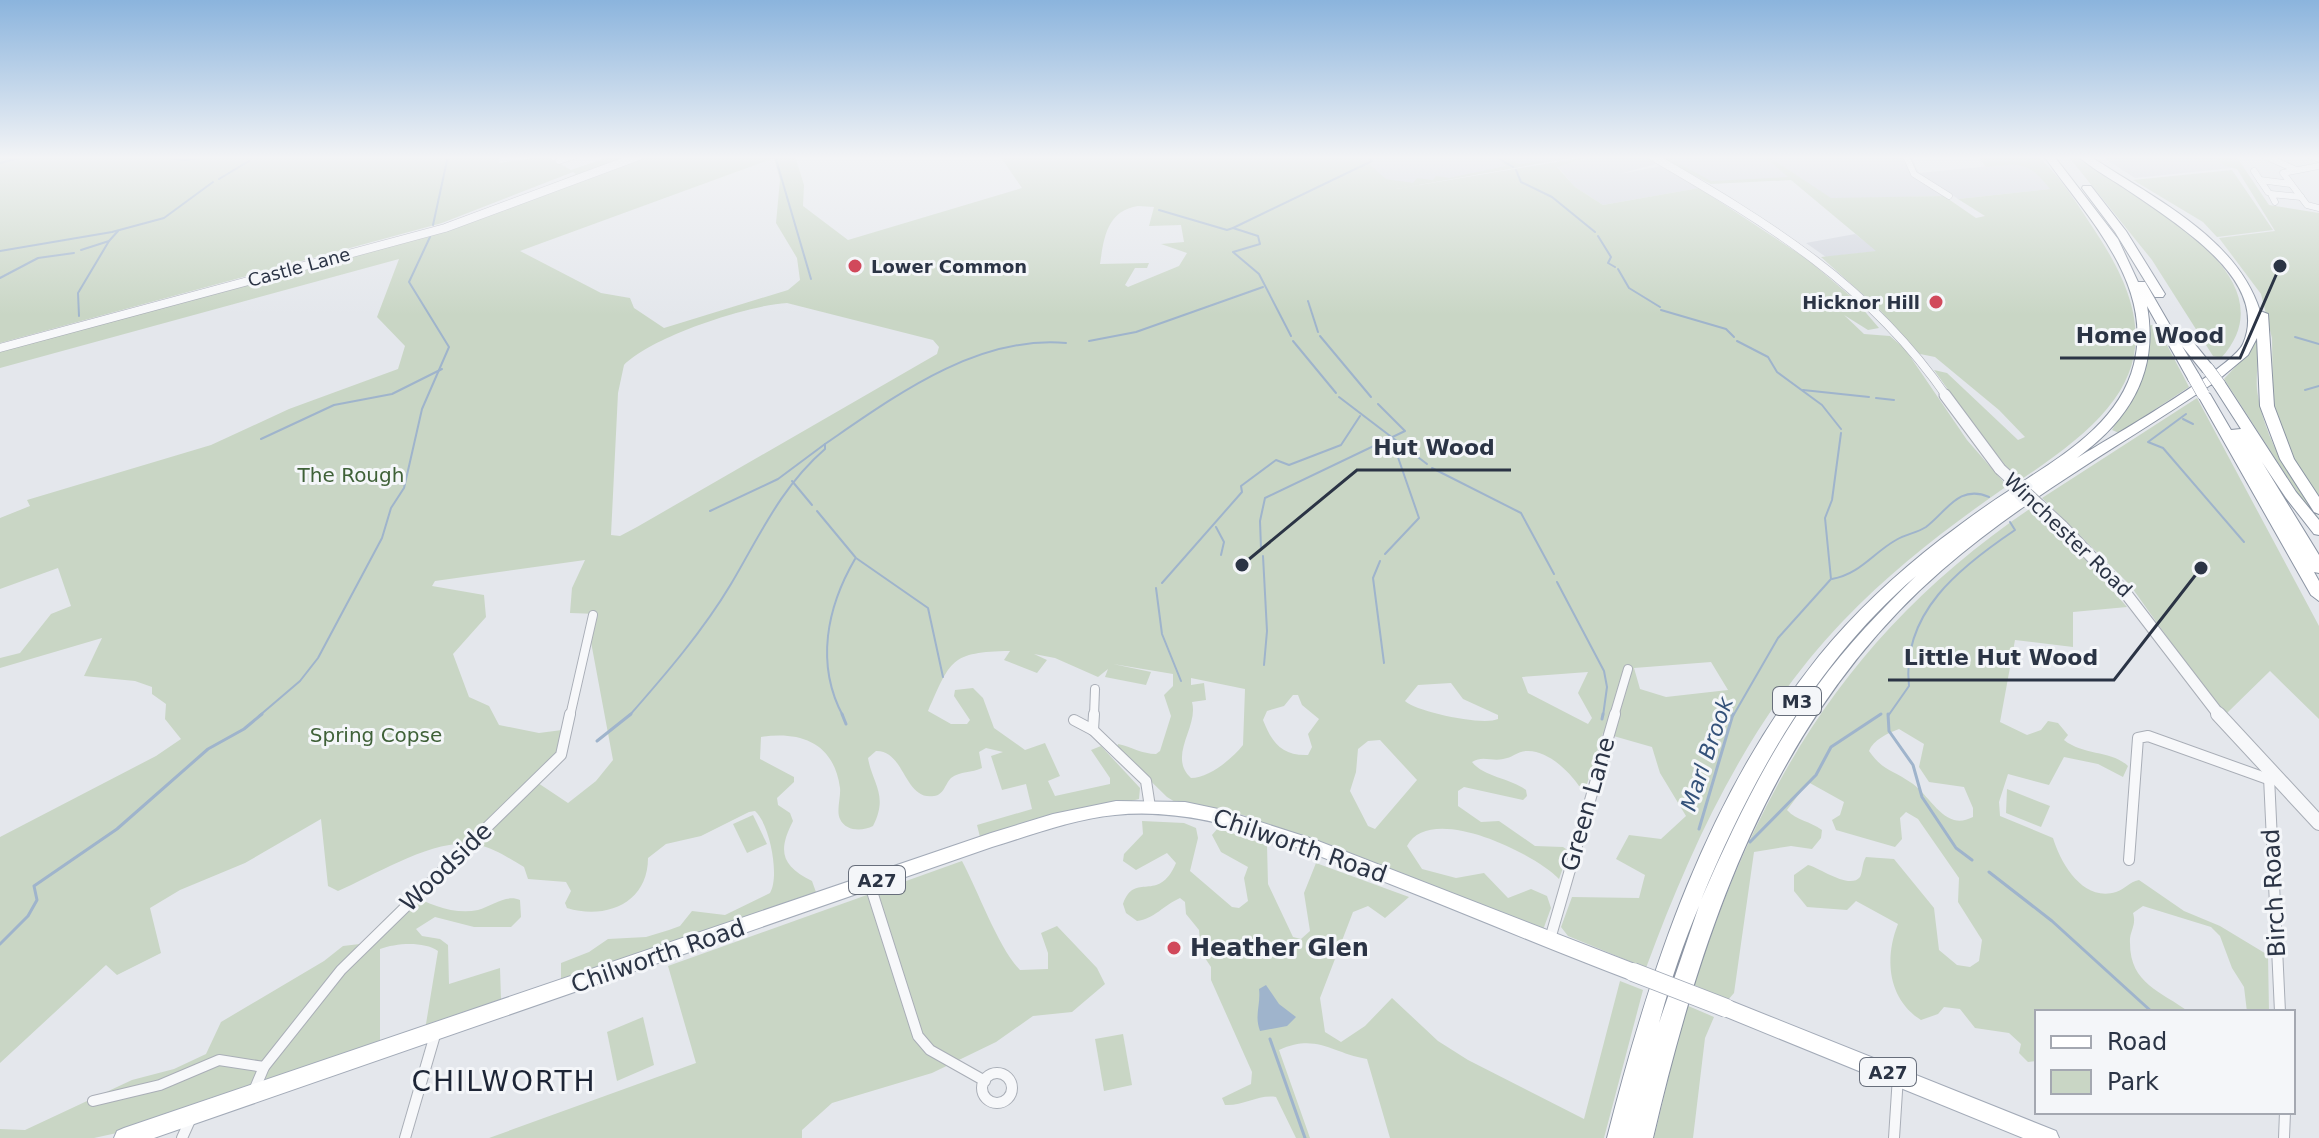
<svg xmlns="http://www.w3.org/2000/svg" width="2319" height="1138" viewBox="0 0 2319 1138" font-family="'DejaVu Sans',sans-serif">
<rect width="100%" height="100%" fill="#e4e7ec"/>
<!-- built -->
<g fill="#d2d6de">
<polygon points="1360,156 1582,156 1395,188"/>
<polygon points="1598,156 1646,156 1655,164 1620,174 1661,166 1699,188 1603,205 1575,187 1557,166"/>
<polygon points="1663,156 1764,156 1793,180 1707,182"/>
<polygon points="1768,156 1911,156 1919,173 2021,163 2039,175 2051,189 1958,199 1943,188 1934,189 1944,196 1831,199"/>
<polygon points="2101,156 2209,156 2232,168 2135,178"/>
<polygon points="1855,234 1878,251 1826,257 1806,243"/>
</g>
<!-- green -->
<g fill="#c9d6c5" fill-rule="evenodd">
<path d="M0 156H499V163L547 156 571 170 611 156H795L804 185 803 206 848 240 1022 188 1000 156H1360L1386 179 1413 183 1417 178 1433 180 1436 176 1449 178 1506 166 1495 156H1510V161L1520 164 1582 156 1396 189 1592 156 1557 167 1575 187 1603 205 1699 188 1807 259 1855 300 1879 328 1868 330 1844 315 1864 334 1890 336 1905 349 1967 440 2007 486C1948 527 1893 569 1843 621 1750 718 1692 843 1646 968L1568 936 1561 927 1572 897 1639 898 1645 875 1616 859 1629 835 1661 839 1686 816 1660 773 1652 747 1603 733 1587 784 1579 786C1569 771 1547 750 1527 751 1518 751 1512 758 1503 759 1492 762 1483 755 1472 762 1484 777 1510 778 1526 790L1527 796 1523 800 1464 787 1458 791V806L1481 822 1499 821 1535 846 1563 847 1569 851 1559 879C1534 853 1430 802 1407 846L1422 869 1456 878 1484 873 1508 898 1531 889 1547 896 1551 908 1543 930 1243 815 1180 805 1167 797 1117 748 1118 744C1132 747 1142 754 1156 754L1160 751 1171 716 1164 695 1173 686V674L1113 664 1151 672 1146 685 1105 677 1108 669 1098 677 1055 658 1034 654 1047 660 1037 673 1004 660 1010 651C950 652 951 660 928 711L951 724H967L970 720 954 696 955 690 973 688 983 698 994 728 1025 750 1045 743 1060 776 1048 781 1055 796 1110 784V778L1091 750 1101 746 1140 788 1139 799 981 841 977 825 1032 809 1026 784 1002 790 991 756 1003 752 986 748 979 752 982 768C972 773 960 771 951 778 945 784 944 795 934 796 904 801 905 750 876 751L868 758C872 783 889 795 873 826 863 831 846 832 840 819 836 811 841 797 840 788 834 743 801 731 761 737L760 759 794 777V782L777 798 778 805 790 813 793 821C777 852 782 866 812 881L817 895 561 983V963L589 952 608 939 646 937 669 930 680 926 692 911 725 915 770 893C780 877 770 824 755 811L749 812 701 836 666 844 648 858C648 903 606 920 567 908L565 903 571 891 566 882 528 879 524 867C510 859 494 848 479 845 438 835 377 874 338 891L328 886 321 819 245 863 180 890 150 908 161 953 117 975 106 965 0 1063V837L156 756 181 739 165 719 166 704 152 694V687L135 681 84 676 102 638 0 668V658L20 653 51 614 71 606 58 568 0 589V518L30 506 27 500 211 445 289 409 398 369 405 346 377 317 399 259 0 368V351L430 234 576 174 573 172 442 223 0 343ZM774 158 780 180 776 223 797 258 800 280 788 290 664 328 634 308 630 298 601 293 520 251ZM1138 206 1154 207 1149 226 1181 225 1184 242 1161 244 1187 253 1179 266 1128 287 1125 285 1135 268H1147L1149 263 1100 264C1104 237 1107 211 1138 206ZM787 303 933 340 939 347 937 354 637 527 620 536 611 535 618 393 624 365C651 337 748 305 787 303ZM585 560 572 588 570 613 598 614 591 642 613 760 596 781 568 803 538 783 559 764 562 730 539 733 499 725 489 706 469 697 453 654 486 617 484 595 432 586 435 581ZM1711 662 1728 690 1666 697 1640 689 1634 668ZM1588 672 1578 693 1592 718 1588 724 1528 693 1522 677ZM1191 678 1245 689 1243 745C1232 759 1209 778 1191 778 1167 756 1199 727 1192 702L1206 700 1204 683 1191 685ZM1451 683 1463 699 1498 715V719C1483 726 1417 712 1405 701L1418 685ZM1293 695H1298L1302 705 1319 719 1308 734 1312 747 1308 755C1282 756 1272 743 1263 720L1267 711 1284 706ZM1380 740 1417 780 1375 829 1368 826 1350 791 1356 772 1358 749 1368 741Z"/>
<path d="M1657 156H1665L1711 181 1788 177 1764 156H1768L1831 198 1944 196 1976 218 1985 216 1958 199 2050 189C2028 161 2020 163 1986 167L1977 156H2038C2062 178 2079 207 2097 234 2177 355 2124 411 2019 481L1984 440 1934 370 1947 373 2018 440 2025 437 1999 410 1935 357 1920 354 1878 308 1821 257 1876 251 1791 180 1711 184Z"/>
<path d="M2068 156H2077C2133 196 2297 275 2221 358L2213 356 2152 260Z"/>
<polygon points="2212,156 2236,156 2269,205 2319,213 2319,503 2290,452 2273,401 2272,338 2261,294 2219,238 2275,231 2237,169 2225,166"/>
<polygon points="2232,170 2273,230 2217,237 2203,222 2133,180"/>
<path d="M2152 325 2158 328 2189 387 2119 433 2112 430C2133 395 2149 369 2148 326Z"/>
<path d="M2257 335C2261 354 2254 376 2258 396 2266 442 2292 481 2319 518V526L2224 379 2251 350Z"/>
<polygon points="2197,398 2319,626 2319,719 2270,671 2227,713 2217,707 2130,585 2042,498"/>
<path d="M2031 508 2078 551 2127 607 2073 612V647L2015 640 2000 722 2027 735 2041 730 2048 721 2058 723 2068 735 2064 740C2084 756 2111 750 2128 766L2123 777 2098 764 2064 757 2049 785 2008 774 1999 802 2000 816 2053 838C2061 864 2083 902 2116 892 2125 889 2129 882 2139 880L2184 911 2220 926 2268 955 2269 1012H2247L2244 987 2232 968 2220 936 2211 927 2143 906 2133 913C2137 926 2129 931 2130 943 2130 984 2161 991 2189 1012H2037V1061L2028 1062 2019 1053 2021 1044 2009 1033 1975 1028 1960 1009 1944 1007 1938 1014 1921 1020C1888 999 1884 959 1898 924L1856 901 1847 910 1807 907 1794 891V875L1808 865C1820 868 1850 890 1860 877 1863 871 1862 863 1866 857L1894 859 1934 908 1939 950 1957 965 1970 967 1979 961 1982 940 1958 902 1959 878 1918 819 1906 812 1900 818 1902 839 1895 847 1836 830 1832 820 1840 815 1844 802 1808 782 1787 810C1797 821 1810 821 1822 830L1821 838 1812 849 1791 846 1754 852 1734 993 1728 1000 1694 985C1760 781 1851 630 2031 508ZM1899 729 1924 744 1919 767 1929 782 1964 787 1973 808V817C1966 820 1961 822 1954 820 1937 815 1925 791 1910 782 1893 770 1883 771 1869 751 1873 740 1888 733 1899 729Z"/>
<polygon points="2007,789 2050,806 2041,827 2006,813"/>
<polygon points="753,815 767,844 747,853 733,824"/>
<path d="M1142 821 1184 823 1196 828 1198 838 1190 871 1232 907 1239 908 1248 901 1244 878 1248 867 1221 852 1212 835 1218 828 1267 845 1268 884 1293 937 1301 939 1310 931 1304 893 1316 863 1409 897 1385 918 1368 906 1353 912 1320 998 1325 1032 1341 1042 1365 1026 1392 998 1438 1041 1468 1060 1584 1119 1620 981 1643 990 1604 1138H1390L1367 1059C1331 1053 1317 1033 1279 1050L1310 1138H1296L1276 1097C1259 1094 1244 1106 1225 1105L1222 1098 1251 1084 1252 1072 1211 980V967L1201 952 1199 930 1186 914 1185 902 1180 898C1164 905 1154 919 1137 921L1126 913 1123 904C1135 870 1158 905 1176 863L1167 853 1136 870 1123 861 1124 854 1143 834Z"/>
<path d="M962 861C978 891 999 949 1020 970L1048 969V953L1041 933 1057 926 1097 968 1105 984 1072 1012 1033 1016 996 1042 932 1073 832 1103 802 1130V1138H489L696 1063 668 966Z"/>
<path d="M410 894C430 905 455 915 478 910 492 906 506 894 520 900L521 917 511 927H474L435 917 416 929 422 936 440 939 448 945 449 984 500 968 501 999 496 1006 425 1030 438 951C424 941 396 943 380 949V1045L210 1098 126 1131 94 1138H0V1129L25 1130 132 1080 174 1069 206 1054 221 1022 324 961 343 946 360 944Z"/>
<polygon points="1686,1005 1714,1017 1705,1038 1693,1138 1654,1138"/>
<polygon points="643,1017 654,1065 617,1081 607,1032"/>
<polygon points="1123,1034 1132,1085 1104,1091 1095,1039"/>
</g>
<!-- water -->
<path fill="#9fb4cc" d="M1266 985 1279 1004 1296 1017 1287 1026 1260 1031C1254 1015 1261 1005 1259 989Z"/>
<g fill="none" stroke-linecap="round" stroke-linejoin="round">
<!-- stream-far1 -->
<g stroke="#9fb4cc" stroke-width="2">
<polyline points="156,156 184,160 217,156"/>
<polyline points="775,156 811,279"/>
<polyline points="1495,156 1513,167"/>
<polyline points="0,163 27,156"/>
<polyline points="1516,170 1521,182 1552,197 1595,232"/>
<polyline points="219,179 249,161"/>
<polyline points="1159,210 1227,230 1233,228"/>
<polyline points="433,225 448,156"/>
<polyline points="1598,236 1611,257 1608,263 1615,267"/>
<polyline points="81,250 109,241 118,231"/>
<polyline points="0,251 112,232 164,218 213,182"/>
<polyline points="1618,269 1629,288 1660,307"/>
<polyline points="0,278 38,258 74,253"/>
<polyline points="1308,301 1318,332"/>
<polyline points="1661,310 1726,329 1734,337"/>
<polyline points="79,316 78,293 109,241"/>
<polyline points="1291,336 1259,274 1233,252 1260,244 1258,236 1233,228 1372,161 1366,156"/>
<polyline points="1320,336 1371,397"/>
<polyline points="2295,337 2319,344"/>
<polyline points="1089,341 1136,332 1263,287"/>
<polyline points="1293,341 1336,393"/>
<polyline points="1737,341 1768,357 1777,372 1822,405 1841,429"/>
<polyline points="1803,390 1869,397"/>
<polyline points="2305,390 2319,386"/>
<polyline points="1339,397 1427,464"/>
<polyline points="1876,398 1894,400"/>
<polyline points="2186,414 2148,442 2163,448 2244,542"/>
<polyline points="2183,419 2193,424"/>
<polyline points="261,439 334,405 392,394 442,369"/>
<polyline points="1432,468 1521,513 1554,574"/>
<polyline points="792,481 812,505"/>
<polyline points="710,511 778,479 825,444"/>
<polyline points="817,511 856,558 928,608 943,677"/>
<polyline points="1216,527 1224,542 1221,555"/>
<polyline points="1261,548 1260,521 1265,498 1405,431 1378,404"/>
<polyline points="1385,554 1419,518 1392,440"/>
<polyline points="1263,556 1267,631 1264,665"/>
<polyline points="1380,561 1373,578 1384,663"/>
<path d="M1832 579C1860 574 1873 553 1896 540 1906 534 1917 533 1926 527 1947 511 1959 484 1989 497"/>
<polyline points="1557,582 1604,671 1607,687 1603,716"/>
<polyline points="1162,583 1242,492 1241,486 1276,460 1289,465 1341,445 1360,416"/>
<polyline points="1156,588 1162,634 1181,681"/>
<polyline points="259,716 300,681 318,658 382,538 391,508 404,488 422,409 449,347 409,282 430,237"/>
<path d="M629 716C665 675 703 631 731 584 760 535 781 487 825 449V444C895 396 977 335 1066 343"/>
<path d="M843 716C815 664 827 607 855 559"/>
<polyline points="1733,716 1778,638 1831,579 1825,518 1832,500 1841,433"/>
<polyline points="1878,716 1881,714"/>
<path d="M1888 716 1909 686C1901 613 1960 567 2015 530L2010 522"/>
</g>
<!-- stream -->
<g stroke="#9fb4cc" stroke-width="3">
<polyline points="842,714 846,724"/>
<polyline points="1888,714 1889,731 1913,765 1922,797 1956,848 1972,860"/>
<polyline points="1602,719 1603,714"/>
<polyline points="597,741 631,714"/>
<polyline points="1699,829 1733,714"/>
<polyline points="1750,842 1816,775 1831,747 1881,714"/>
<polyline points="1989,872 2052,921 2152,1012"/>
<polyline points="0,944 28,916 37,900 34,886 117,829 208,749 244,729 262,714"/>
<polyline points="1270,1039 1305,1138"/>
</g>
<!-- minor-far2 casing -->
<g stroke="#a9aeb7" stroke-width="7">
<g id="minor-far2">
<polyline points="1906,156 1914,174 1949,196"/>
<polyline points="2265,156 2294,169"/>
<polyline points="2311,156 2319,159"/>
<polyline points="559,161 574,156"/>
<polyline points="2319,166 2283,173 2307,205 2319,208"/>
<polyline points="2254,171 2268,192"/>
<polyline points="2260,180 2291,184"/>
<polyline points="2275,202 2271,194 2301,197"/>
</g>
</g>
<!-- minor-far1 casing -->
<g stroke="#a9aeb7" stroke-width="10">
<g id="minor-far1">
<polyline points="570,716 593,615"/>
<polyline points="1094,716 1095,689"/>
<polyline points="1614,716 1628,669"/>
</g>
</g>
<!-- minor casing -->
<g stroke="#a9aeb7" stroke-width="12">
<g id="minor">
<polyline points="1074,720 1093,730 1146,781 1150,807"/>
<polyline points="1093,730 1094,714"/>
<polyline points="2269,777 2280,1012"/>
<polyline points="2129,860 2138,738 2148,736 2268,779"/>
<polyline points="869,882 918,1036 930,1050 985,1081"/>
<polyline points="1550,939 1615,714"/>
<circle cx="997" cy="1088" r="15"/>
<polyline points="253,1093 264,1067 341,970 561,755 570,714"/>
<polyline points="93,1101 160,1085 219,1060 264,1067"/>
<polyline points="182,1138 191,1118"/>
<polyline points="405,1138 435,1035"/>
<polyline points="1894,1138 1898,1076"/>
<polyline points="2284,1138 2285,1112"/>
</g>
</g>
<!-- tertiary-far2 casing -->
<g stroke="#a9aeb7" stroke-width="9">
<g id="tertiary-far2">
<path d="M1652 156C1769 224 1869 284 1947 397"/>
<polyline points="0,348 445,228 639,156"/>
</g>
</g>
<!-- tertiary-far1 casing -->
<g stroke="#a9aeb7" stroke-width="13">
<g id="tertiary-far1">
<polyline points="1945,395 2000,469"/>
<polyline points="2062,526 2124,591 2220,716"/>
</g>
</g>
<!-- tertiary casing -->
<g stroke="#a9aeb7" stroke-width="16">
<polyline id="tertiary" points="2218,714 2319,823"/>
</g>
<!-- primary casing -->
<g stroke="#a3abb8" stroke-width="2">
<g id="primary">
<path d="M1116 801 1185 802 1223 810 1313 839 1640 966 1642 972 1640 978 1633 981C1551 950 1471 916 1390 884 1305 851 1209 805 1115 815 1073 819 1032 835 992 847L154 1138H114L117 1131 124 1128 991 833 1053 814Z"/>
<polygon points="1726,999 2056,1131 2059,1138 2023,1138 1719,1014 1716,1008 1719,1002"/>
</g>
</g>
<!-- motorway casing -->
<g stroke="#8b94a3" stroke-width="2">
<g id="motorway">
<path d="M2044 156H2054L2118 239 2138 282H2145L2178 339 2189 337 2215 369 2208 373 2203 372 2182 346 2201 378 2194 382 2189 381 2147 306C2159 373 2129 420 2077 458 2106 440 2232 368 2243 344 2262 301 2224 262 2193 237 2171 219 2147 203 2123 187 2108 177 2091 168 2078 156H2090C2151 197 2236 236 2260 311L2268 314 2274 406 2294 459 2319 497V514L2314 512 2280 459 2260 406 2257 338 2248 355 2218 380 2224 381 2296 492 2319 520V535L2314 534 2286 498 2262 462 2319 555V573L2314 572 2319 581V601L2311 595 2197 394C2111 451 2020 502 1942 570 1774 716 1702 928 1653 1138H1607C1651 966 1707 796 1819 656 1855 612 1897 573 1941 539 1964 522 1986 505 2010 490 2058 458 2119 425 2134 364 2154 283 2086 216 2044 156ZM2212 384 2241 429 2231 430 2210 394 2203 390ZM1916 576C1881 610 1847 645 1818 685 1769 751 1734 825 1701 900 1751 779 1816 662 1916 576ZM1699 906 1659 1023C1670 983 1683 944 1699 906Z"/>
<polygon points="2083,186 2091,186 2126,231 2165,294 2163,297 2155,297 2115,232 2082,188"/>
</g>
</g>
<!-- minor-far2 -->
<use href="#minor-far2" stroke="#f7f8fa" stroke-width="6"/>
<!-- minor-far1 -->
<use href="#minor-far1" stroke="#f7f8fa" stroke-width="8"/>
<!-- minor -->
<use href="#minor" stroke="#f7f8fa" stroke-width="10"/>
<!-- tertiary-far2 -->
<use href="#tertiary-far2" stroke="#f7f8fa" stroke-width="8"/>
<!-- tertiary-far1 -->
<use href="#tertiary-far1" stroke="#f7f8fa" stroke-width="11"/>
<!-- tertiary -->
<use href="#tertiary" stroke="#f7f8fa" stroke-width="14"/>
<!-- primary -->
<use href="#primary" fill="#fff" fill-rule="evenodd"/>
<!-- motorway -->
<use href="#motorway" fill="#fff" fill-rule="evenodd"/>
<!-- tertiary-bridge casing -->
<g stroke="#a9aeb7" stroke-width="13" stroke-linecap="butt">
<polyline id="tertiary-bridge" points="2000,469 2062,526"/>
</g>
<!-- primary-bridge casing -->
<g stroke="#a3abb8" stroke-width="20" stroke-linecap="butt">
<polyline id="primary-bridge" points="1633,972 1726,1008"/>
</g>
<!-- motorway-bridge casing -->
<g stroke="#8b94a3" stroke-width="13" stroke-linecap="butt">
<g id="motorway-bridge">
<polyline points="2208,369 2219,384"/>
<polyline points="2194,378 2203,394"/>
</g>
</g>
<!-- tertiary-bridge -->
<use href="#tertiary-bridge" stroke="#f7f8fa" stroke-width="11"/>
<!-- primary-bridge -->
<use href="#primary-bridge" stroke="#fff" stroke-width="18"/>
<!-- motorway-bridge -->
<use href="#motorway-bridge" stroke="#fff" stroke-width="12"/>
</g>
<!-- sky -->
<linearGradient id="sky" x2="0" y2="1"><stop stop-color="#8bb4dd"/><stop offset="0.5" stop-color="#f3f4f6"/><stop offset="1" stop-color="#f3f4f6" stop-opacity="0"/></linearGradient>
<rect width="2319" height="315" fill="url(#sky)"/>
<!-- markers -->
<g fill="#d1495b" stroke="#f4f6f9" stroke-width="3">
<circle cx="855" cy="266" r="8"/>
<circle cx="1936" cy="302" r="8"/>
<circle cx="1174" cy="948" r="8"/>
</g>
<g text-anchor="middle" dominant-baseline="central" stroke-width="6" stroke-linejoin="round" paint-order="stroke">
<!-- far-poi labels -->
<g font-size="18" font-weight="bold" fill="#2b3445" stroke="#f4f6f9" text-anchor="start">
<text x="871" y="266">Lower Common</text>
<text x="1920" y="302" text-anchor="end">Hicknor Hill</text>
</g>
<!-- far-street labels -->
<g font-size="18" fill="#2b3445" stroke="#f4f6f9">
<text transform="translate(299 267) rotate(-15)">Castle Lane</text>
</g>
<!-- shield labels -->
<g fill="#f4f6f9" stroke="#676e7b" stroke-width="2">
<rect x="1773" y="687" width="48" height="28" rx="6"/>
<rect x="849" y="866" width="56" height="28" rx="6"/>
<rect x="1860" y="1058" width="56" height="28" rx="6"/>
</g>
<g font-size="18" font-weight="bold" fill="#2b3445">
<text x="1797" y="701">M3</text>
<text x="877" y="880">A27</text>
<text x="1888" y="1072">A27</text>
</g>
<!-- park labels -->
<g font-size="20" fill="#3f6138" stroke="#f4f6f9">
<text x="351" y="475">The Rough</text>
<text x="376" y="735">Spring Copse</text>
</g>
<!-- street labels -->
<g font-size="20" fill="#2b3445" stroke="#f4f6f9">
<text transform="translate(2068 535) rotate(44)">Winchester Road</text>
</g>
<!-- water labels -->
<g font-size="22" font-style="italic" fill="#34527a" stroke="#f4f6f9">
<text transform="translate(1707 754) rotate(-71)">Marl Brook</text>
</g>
<!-- near-street labels -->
<g font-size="24" fill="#2b3445" stroke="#f4f6f9">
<text transform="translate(1588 804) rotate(-74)">Green Lane</text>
<text transform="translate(1300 846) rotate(19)">Chilworth Road</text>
<text transform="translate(446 867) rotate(-44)">Woodside</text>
<text transform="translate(2274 893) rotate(-93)">Birch Road</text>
<text transform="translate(658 956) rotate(-19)">Chilworth Road</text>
</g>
<!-- near-poi labels -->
<g font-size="24" font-weight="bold" fill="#2b3445" stroke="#f4f6f9" text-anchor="start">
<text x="1190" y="948">Heather Glen</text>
</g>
<!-- near-quarter labels -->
<g font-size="28" letter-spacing="2" fill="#1d2536" stroke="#f4f6f9">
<text x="504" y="1081">CHILWORTH</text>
</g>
</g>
<!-- callouts -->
<path fill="none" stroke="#2b3445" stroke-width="3" d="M2280 266L2240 358H2060M1242 565L1357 470H1511M2201 568L2114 680H1888"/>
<g fill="#2b3445" stroke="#f4f6f9" stroke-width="3">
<circle cx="2280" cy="266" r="8"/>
<circle cx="1242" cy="565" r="8"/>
<circle cx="2201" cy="568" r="8"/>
</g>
<g font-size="22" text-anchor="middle" font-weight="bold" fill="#2b3445" stroke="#f4f6f9" stroke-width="6" stroke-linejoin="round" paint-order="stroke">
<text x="2150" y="343">Home Wood</text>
<text x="1434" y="455">Hut Wood</text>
<text x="2001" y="665">Little Hut Wood</text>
</g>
<!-- legend -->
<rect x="2035" y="1010" width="260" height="104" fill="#f4f6f9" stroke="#a4a8b1" stroke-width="2"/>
<rect x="2051" y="1036" width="40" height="12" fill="#ffffff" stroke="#a4a8b1" stroke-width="2"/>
<text x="2107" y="1050" font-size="24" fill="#2b3445">Road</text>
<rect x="2051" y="1070" width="40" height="24" fill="#c9d6c5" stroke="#a4a8b1" stroke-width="2"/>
<text x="2107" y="1090" font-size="24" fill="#2b3445">Park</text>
</svg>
